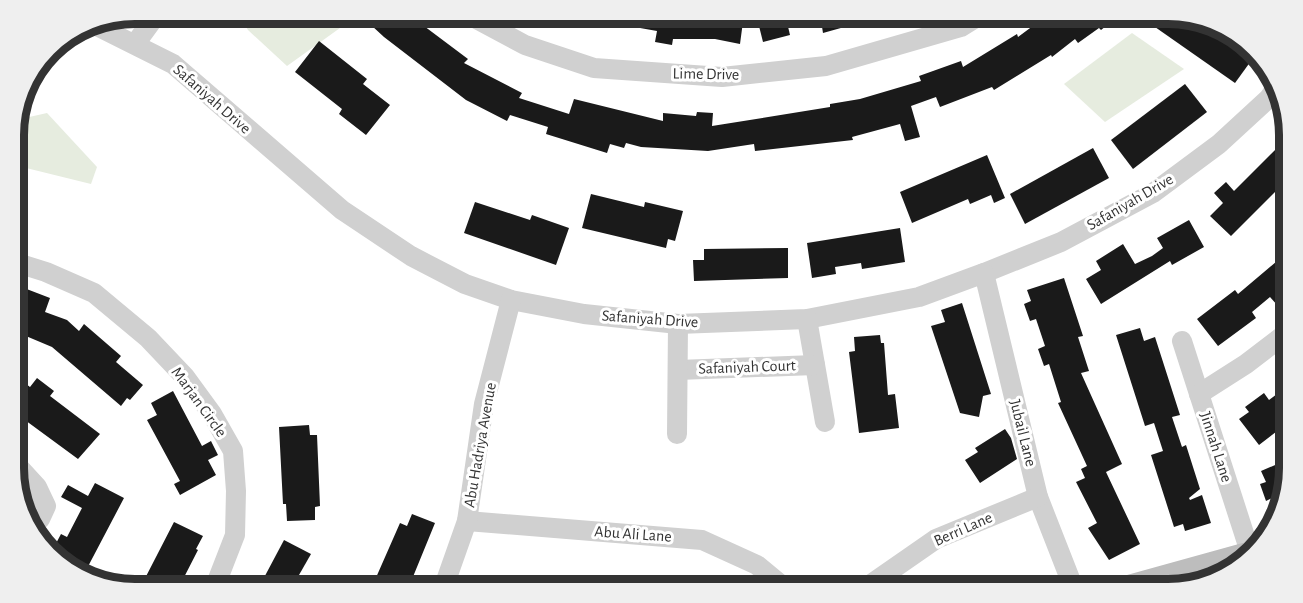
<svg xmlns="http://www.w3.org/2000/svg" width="1303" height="603" viewBox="0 0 1303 603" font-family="'Alegreya Sans',sans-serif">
<rect width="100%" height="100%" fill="#fff"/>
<!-- green -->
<g fill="#e6ecdf">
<polygon points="238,14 329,14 340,28 287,66 248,30"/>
<polygon points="1132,33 1184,69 1105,122 1064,84"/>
<polygon points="47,113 97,167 91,184 14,165 16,120"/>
</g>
<!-- building -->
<g fill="#1a1a1a">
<polygon points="359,14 408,14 468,59 464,63 522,93 519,98 569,114 574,99 663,121 663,113 696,116 697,112 713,113 712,126 830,107 830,104 860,99 921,81 919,76 961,61 963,67 1017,34 1018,37 1049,14 1121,14 1101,30 1099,28 1078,43 1075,39 1052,57 1051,55 994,90 992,87 940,107 936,97 911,106 920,137 905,141 900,124 852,137 853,140 755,151 754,144 708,151 641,147 626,143 624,148 610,144 607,153 546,134 548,127 510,115 507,121 466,100 384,37"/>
<polygon points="596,14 744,14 740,44 715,39 673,39 672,45 655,42 657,31 595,20"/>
<polygon points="756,14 785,14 790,35 763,42"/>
<polygon points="820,14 873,14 873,19 823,33"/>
<polygon points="1165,14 1215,23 1256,54 1235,83 1155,27"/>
<polygon points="319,41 367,79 363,84 390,105 366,135 339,114 342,109 295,72"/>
<polygon points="1185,84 1207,112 1133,169 1111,140"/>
<polygon points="1279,146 1289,155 1289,178 1231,236 1210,216 1223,203 1214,193 1226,182 1234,191"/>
<polygon points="1093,148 1109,178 1025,224 1010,194"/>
<polygon points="987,155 1005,198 994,203 991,195 970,204 968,199 912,223 900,192"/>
<polygon points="591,194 644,207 645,202 683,211 675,241 668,239 666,248 582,228"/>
<polygon points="475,202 530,220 532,215 569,228 556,265 464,233"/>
<polygon points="1189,220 1204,247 1172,265 1170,261 1101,304 1086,279 1101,270 1096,261 1123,244 1135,264 1152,256 1163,248 1157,238"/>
<polygon points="900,228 905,262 862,269 861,263 835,267 836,274 812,278 807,243"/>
<polygon points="788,248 788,278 694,281 693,260 704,260 704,249"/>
<polygon points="1289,251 1289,297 1278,306 1270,297 1252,312 1256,318 1218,346 1197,319 1235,290 1238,294"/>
<polygon points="1064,278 1083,336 1078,337 1089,371 1081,373 1122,464 1106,472 1140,544 1109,560 1088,528 1097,523 1076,482 1085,478 1081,469 1087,466 1058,403 1061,402 1049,364 1044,366 1038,349 1045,346 1036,319 1030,321 1024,304 1031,301 1027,290"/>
<polygon points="24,288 50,298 45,312 67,320 79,331 84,324 121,356 116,362 143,385 130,400 127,398 121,406 52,347 14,331 14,289 22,292"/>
<polygon points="962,303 991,394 983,396 979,417 960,413 931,326 945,322 941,310"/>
<polygon points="1140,328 1144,341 1155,337 1180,415 1172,417 1182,447 1186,445 1200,489 1189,498 1190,500 1202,495 1211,523 1185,531 1183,524 1174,527 1151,455 1163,451 1154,423 1145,426 1116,335"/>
<polygon points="880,335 881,343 884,343 888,395 895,394 899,428 859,433 849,352 855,351 854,337"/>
<polygon points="37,378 54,391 50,396 100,434 78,459 14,412 14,389 21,380 30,387"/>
<polygon points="1289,385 1289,422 1259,445 1239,419 1249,412 1245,407 1264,393 1269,400"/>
<polygon points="173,391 202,446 211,441 218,455 208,460 216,475 180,495 174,484 180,481 147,420 157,415 151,403"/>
<polygon points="309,425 310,435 317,435 320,506 315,507 315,520 287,521 286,504 283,504 279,427"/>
<polygon points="1005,429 1011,438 1017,459 980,483 965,460 978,452 975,448"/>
<polygon points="1289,459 1289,468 1279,516 1272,498 1266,501 1260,484 1266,482 1261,471"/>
<polygon points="95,483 124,498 83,576 63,561 65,557 52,551 61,534 67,537 82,508 61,497 68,485 88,496"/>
<polygon points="412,514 435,523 408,589 371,589 400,523 407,526"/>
<polygon points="174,522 203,536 196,549 198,550 178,589 139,590"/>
<polygon points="284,540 311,554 291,589 258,589"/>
</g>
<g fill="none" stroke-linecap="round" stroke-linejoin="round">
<!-- street -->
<g stroke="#d0d0d0" stroke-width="20">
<polyline points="467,14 525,45 594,68 722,77 826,66 961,27 982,14"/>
<polyline points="84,26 97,26 173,64 342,210 411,256 465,284 511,300 584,314 678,324 807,319 919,297 984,273 1061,242 1153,193 1219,144 1269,98 1276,88"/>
<polyline points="135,44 157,14"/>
<polyline points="14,262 46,272 94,293 148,338 185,377 212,414 233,451 236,491 235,535 214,589"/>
<polyline points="984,273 1038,497 1074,589"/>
<polyline points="807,319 825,422"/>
<polyline points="1182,341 1250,552"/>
<polyline points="678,370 815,365"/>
<polyline points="1199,394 1246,364 1289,331"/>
<polyline points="677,434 678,324"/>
<polyline points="15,463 37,487 46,506 40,519 31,523"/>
<polyline points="467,521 702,540 757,565 786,589"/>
<polyline points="443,589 467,521 484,404 511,300"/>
<polyline points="864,589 936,539 1038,497"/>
</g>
<!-- secondary -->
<polyline stroke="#bdbdbd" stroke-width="27" points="1127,589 1246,556"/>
</g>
<g text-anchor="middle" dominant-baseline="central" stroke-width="6" stroke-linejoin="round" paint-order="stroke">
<!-- street labels -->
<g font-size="16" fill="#333" stroke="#fff">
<text transform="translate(706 74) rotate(1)">Lime Drive</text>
<text transform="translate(212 99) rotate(41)">Safaniyah Drive</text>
<text transform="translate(1130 202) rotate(-30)">Safaniyah Drive</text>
<text transform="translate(650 319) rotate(4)">Safaniyah Drive</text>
<text transform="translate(747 367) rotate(-2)">Safaniyah Court</text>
<text transform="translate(199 402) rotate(54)">Marjan Circle</text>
<text transform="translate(1023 433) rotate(76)">Jubail Lane</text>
<text transform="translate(480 445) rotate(-80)">Abu Hadriya Avenue</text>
<text transform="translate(1216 447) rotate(72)">Jinnah Lane</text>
<text transform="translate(963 529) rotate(-24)">Berri Lane</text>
<text transform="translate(633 534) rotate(4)">Abu Ali Lane</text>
</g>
</g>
<!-- crop -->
<path d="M0 0H1303V603H0ZM135 24H1168A111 111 0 0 1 1279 135V468A111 111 0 0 1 1168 579H135A111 111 0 0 1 24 468V135A111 111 0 0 1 135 24Z" fill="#efefef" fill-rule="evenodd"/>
<path fill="none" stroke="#333" stroke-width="8" d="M135 24H1168A111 111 0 0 1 1279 135V468A111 111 0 0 1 1168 579H135A111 111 0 0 1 24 468V135A111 111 0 0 1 135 24Z"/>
</svg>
